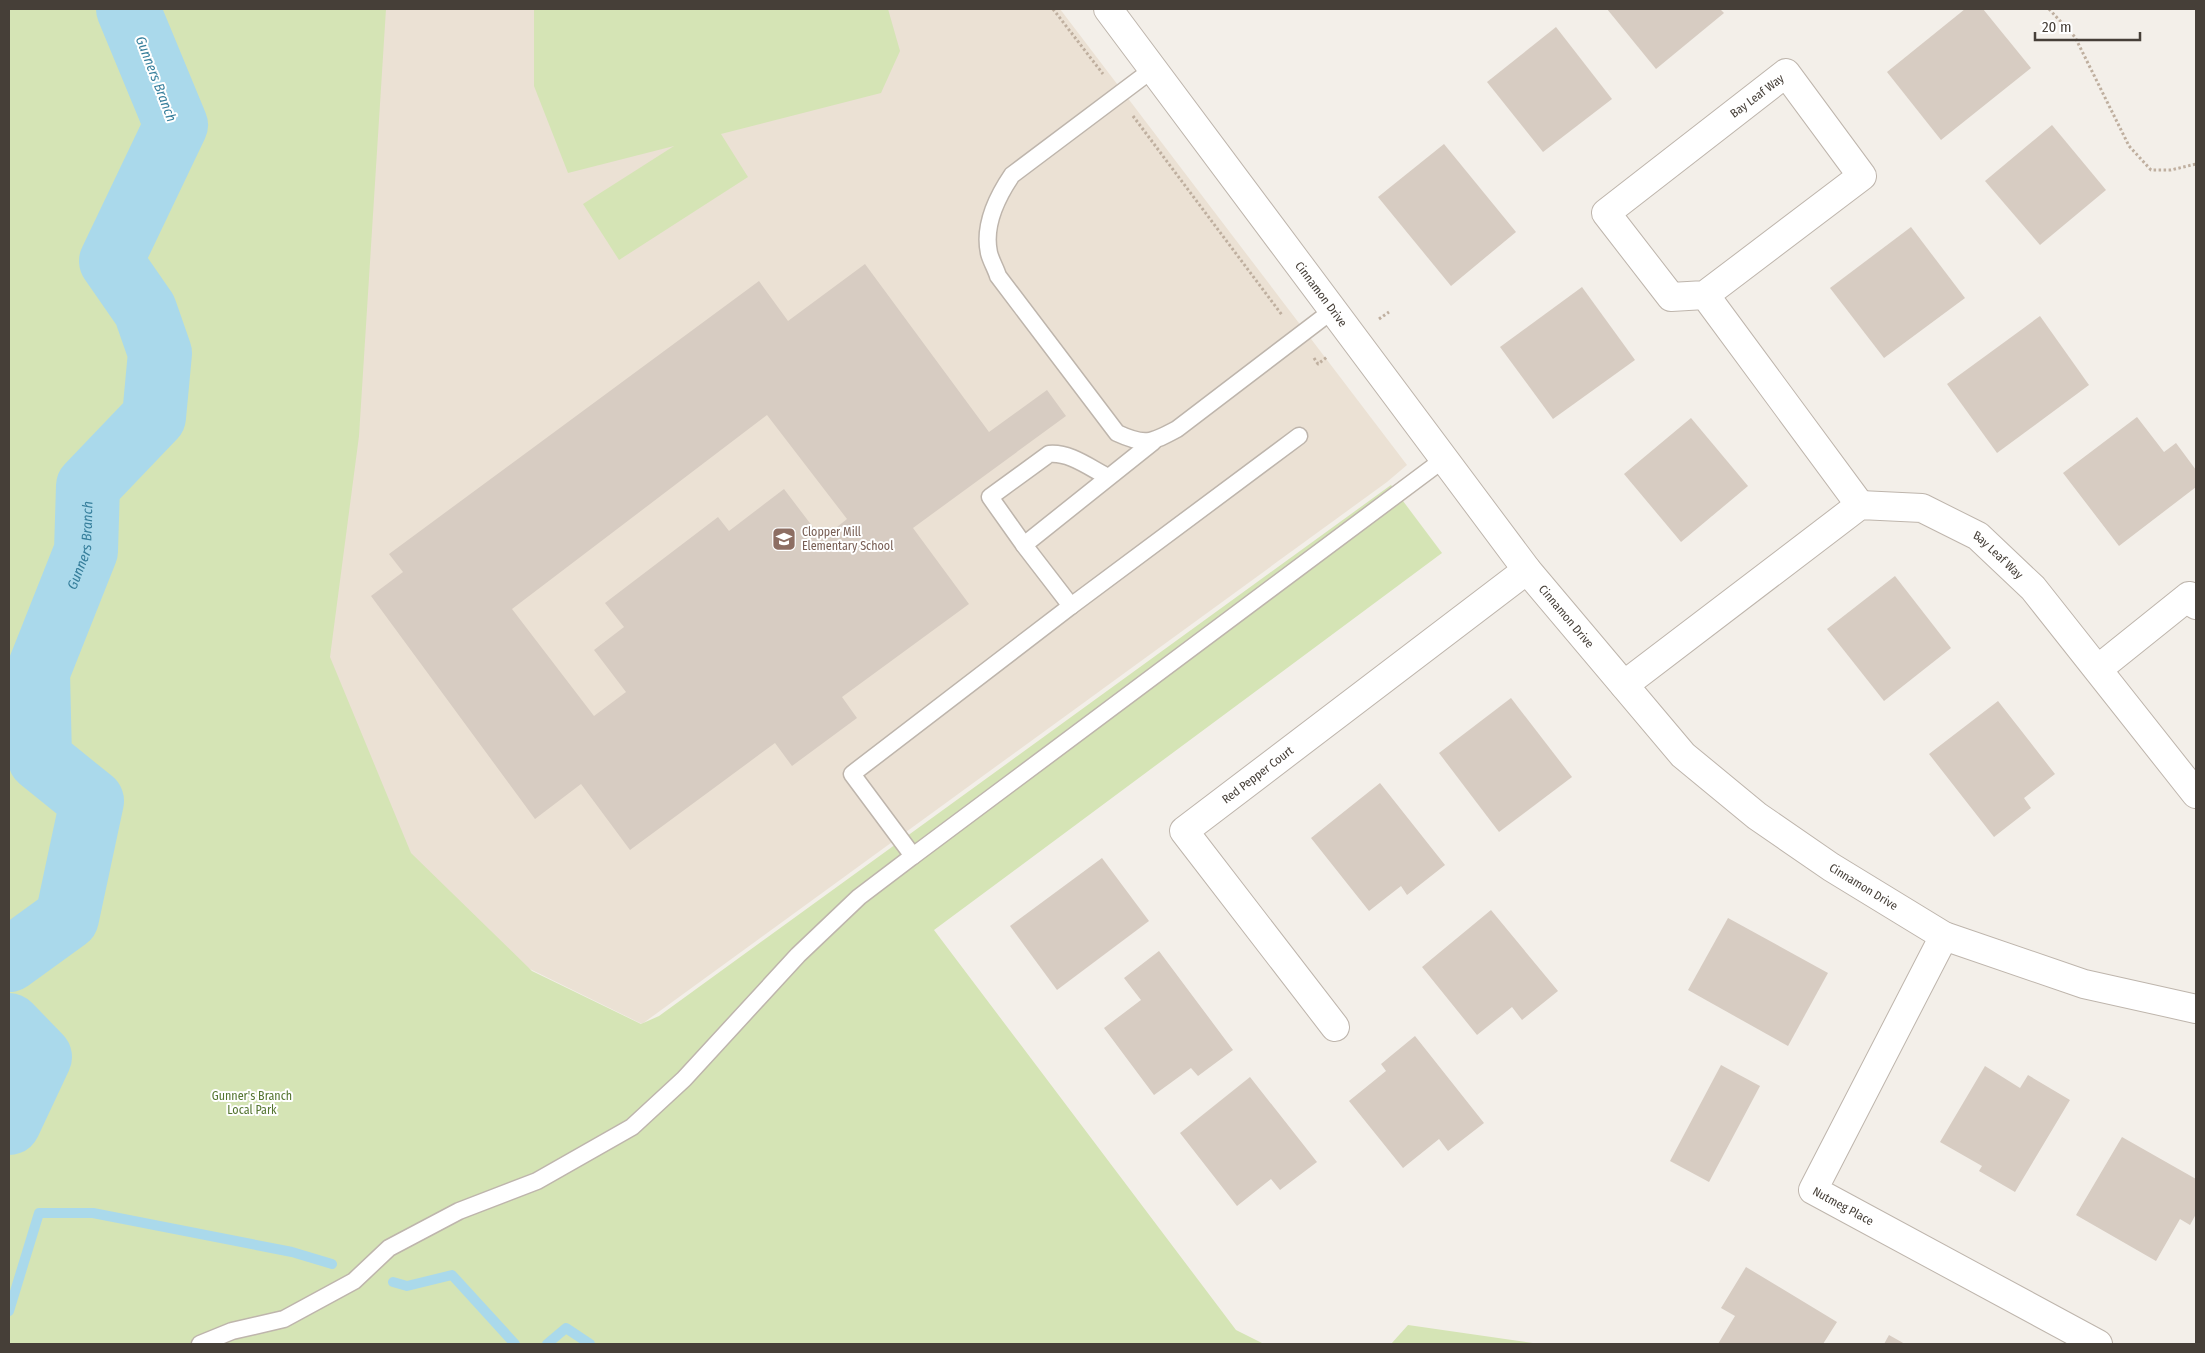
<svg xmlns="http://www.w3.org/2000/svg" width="2205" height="1353" viewBox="0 0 2205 1353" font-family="'Fira Sans Condensed',sans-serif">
<rect width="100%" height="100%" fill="#f3efe9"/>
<!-- education -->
<polygon fill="#ebe1d4" points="266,9 1060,9 1407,465 1387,482 642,1024 322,867"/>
<!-- green -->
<g fill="#d5e4b5">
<polygon points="9,9 386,9 359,436 330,657 411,853 532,971 641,1024 659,1016 1391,485 1442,553 934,930 1236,1330 1264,1344 9,1344"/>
<polygon points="534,9 888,9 900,51 881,93 721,134 748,177 619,260 583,204 674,146 568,173 534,86"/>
<polygon points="1408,1325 1540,1344 1391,1344"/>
</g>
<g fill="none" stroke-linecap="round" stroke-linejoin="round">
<!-- stream -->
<g stroke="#aad9eb" stroke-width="10">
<polyline points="393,1282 407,1286 452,1275 515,1344"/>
<polyline points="9,1311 39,1213 93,1213 292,1252 332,1264"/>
<polyline points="547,1344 566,1328 590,1344"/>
</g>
<!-- river -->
<g stroke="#aad9eb" stroke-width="64">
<path id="s1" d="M9 960 67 918 92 801 40 759 38 672 86 551 88 486 154 417 160 353 145 310 111 261 176 125 128 9"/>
<polyline points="9,1025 40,1057 9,1123"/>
</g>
</g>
<!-- building -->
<g fill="#d7ccc2" fill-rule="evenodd">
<polygon points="1607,9 1720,9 1724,13 1656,69"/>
<polygon points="1965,9 1983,9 2031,68 1941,140 1887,72"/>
<polygon points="1556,27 1612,99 1543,152 1487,82"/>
<polygon points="2052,125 2106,190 2040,245 1985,181"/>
<polygon points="1444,144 1516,232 1451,286 1378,197"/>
<polygon points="1911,227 1965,298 1884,358 1830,288"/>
<path d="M865 264 989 432 1047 390 1066 416 913 528 969 604 842 697 857 718 792 766 775 743 630 850 581 784 535 819 371 596 403 572 389 554 759 281 788 321ZM767 415 847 519 822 539 784 489 729 531 718 517 605 603 624 627 594 650 626 692 594 716 512 609Z"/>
<polygon points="1582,287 1635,360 1553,419 1500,347"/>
<polygon points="2040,316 2089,385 1997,453 1947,384"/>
<polygon points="2137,417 2164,452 2176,443 2196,470 2196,487 2119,546 2063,473"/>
<polygon points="1691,418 1748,486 1681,542 1624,474"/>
<polygon points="1895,576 1951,648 1884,701 1827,629"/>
<polygon points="1511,698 1572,777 1499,832 1439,753"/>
<polygon points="1998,701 2055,774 2024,798 2031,808 1994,837 1929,754"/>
<polygon points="1380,783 1445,865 1407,895 1401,886 1369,911 1311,838"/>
<polygon points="1102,858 1149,921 1057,990 1010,926"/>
<polygon points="1491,910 1558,991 1522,1020 1512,1007 1477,1035 1422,967"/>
<polygon points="1728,918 1828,973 1788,1046 1688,990"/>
<polygon points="1159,951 1233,1050 1198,1076 1191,1068 1154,1095 1104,1028 1141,1000 1124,978"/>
<polygon points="1415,1036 1484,1123 1448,1151 1439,1139 1403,1168 1349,1101 1386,1071 1381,1064"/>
<polygon points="1721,1065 1760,1086 1709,1182 1670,1161"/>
<polygon points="1985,1066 2020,1088 2028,1075 2070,1100 2015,1192 1979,1171 1982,1166 1940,1142"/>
<polygon points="1250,1077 1317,1162 1280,1190 1271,1179 1237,1206 1180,1133"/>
<polygon points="2122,1137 2196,1179 2196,1214 2190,1225 2180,1219 2156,1261 2076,1215"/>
<polygon points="1746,1267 1837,1322 1823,1344 1718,1344 1735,1316 1721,1308"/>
<polygon points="1889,1335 1905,1344 1884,1344"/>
</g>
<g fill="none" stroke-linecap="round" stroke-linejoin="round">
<!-- service casing -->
<g stroke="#beb5ac" stroke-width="19">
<g id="service">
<path d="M1153 69 1012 175C997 197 983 225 989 253 991 261 996 269 998 276L1117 433C1145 446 1151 443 1177 429L1333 310"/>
<polyline points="1153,442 1024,545 1071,606 852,774 913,856 1444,459"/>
<path d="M1024 545 990 497 1049 454C1070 452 1090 468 1108 477"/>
<polyline points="1071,606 1299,436"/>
<polyline points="200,1344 232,1331 284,1319 354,1281 389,1248 459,1211 537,1181 632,1127 684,1079 798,955 859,897 913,856"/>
</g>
</g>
<!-- minor casing -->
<g stroke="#beb5ac" stroke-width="30">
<g id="minor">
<path id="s2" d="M1108 9 1527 570 1683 755 1757 816 1831 867 1944 936 2084 984 2196 1009"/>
<polyline points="1705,295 1862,176 1786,73 1606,213 1671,297 1705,295 1860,505"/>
<polyline points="2098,669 2189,596 2196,605"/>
<path id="s3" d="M1624 685 1860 505 1922 508 1978 536 2033 588 2196 794"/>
<path id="s4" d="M1944 936 1813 1190 2098 1344"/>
<path id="s5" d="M1335 1027 1184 831 1527 570"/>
</g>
</g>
<!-- path -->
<g stroke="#bfaf9f" stroke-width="3" stroke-dasharray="2.5 2.5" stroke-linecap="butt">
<polyline points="1053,9 1103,74"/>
<polyline points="2049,9 2075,37 2129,146 2151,170 2171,170 2196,164"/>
<polyline points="1133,116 1282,315"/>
<polyline points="1379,319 1389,312"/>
<polyline points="1314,358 1318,364 1327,357"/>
</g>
<!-- service -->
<use href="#service" stroke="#fff" stroke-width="16"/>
<!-- minor -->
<use href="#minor" stroke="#fff" stroke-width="28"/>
</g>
<!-- icons -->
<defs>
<g id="school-square" transform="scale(1.25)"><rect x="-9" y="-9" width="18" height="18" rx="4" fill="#8d6e63" stroke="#fff"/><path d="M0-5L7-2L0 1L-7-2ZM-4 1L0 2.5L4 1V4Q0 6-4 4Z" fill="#fff"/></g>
</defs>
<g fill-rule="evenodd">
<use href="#school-square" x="784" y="539"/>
</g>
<g text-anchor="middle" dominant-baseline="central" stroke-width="4" stroke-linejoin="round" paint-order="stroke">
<!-- street labels -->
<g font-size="12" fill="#463f38" stroke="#fff">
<text transform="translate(1757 96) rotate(-37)">Bay Leaf Way</text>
<text stroke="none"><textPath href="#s2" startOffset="356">Cinnamon Drive</textPath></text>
<text stroke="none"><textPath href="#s3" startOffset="449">Bay Leaf Way</textPath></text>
<text stroke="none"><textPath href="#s2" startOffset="761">Cinnamon Drive</textPath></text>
<text stroke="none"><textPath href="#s5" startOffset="340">Red Pepper Court</textPath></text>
<text stroke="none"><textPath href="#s2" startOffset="1166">Cinnamon Drive</textPath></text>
<text stroke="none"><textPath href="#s4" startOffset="320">Nutmeg Place</textPath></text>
</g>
<!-- education labels -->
<g font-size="12" fill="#785e54" stroke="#fff" text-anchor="start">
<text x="802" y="532">Clopper Mill<tspan x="802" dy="14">Elementary School</tspan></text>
</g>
<!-- park labels -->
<g font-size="12" fill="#53742f" stroke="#fff">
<text x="252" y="1096">Gunner's Branch<tspan x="252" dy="14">Local Park</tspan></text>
</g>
<!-- water labels -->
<g font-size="14" font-style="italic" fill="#357e9b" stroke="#fff">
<text transform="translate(156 79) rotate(69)">Gunners Branch</text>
<text stroke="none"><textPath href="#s1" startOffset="480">Gunners Branch</textPath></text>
</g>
</g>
<!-- border -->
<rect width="2205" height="1353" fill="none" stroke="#463f38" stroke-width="20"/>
<!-- scale -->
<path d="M2035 32v8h105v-8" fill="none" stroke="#463f38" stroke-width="2.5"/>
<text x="2042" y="32" font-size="15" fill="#463f38" stroke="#ffffff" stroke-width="4" paint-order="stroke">20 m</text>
</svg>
